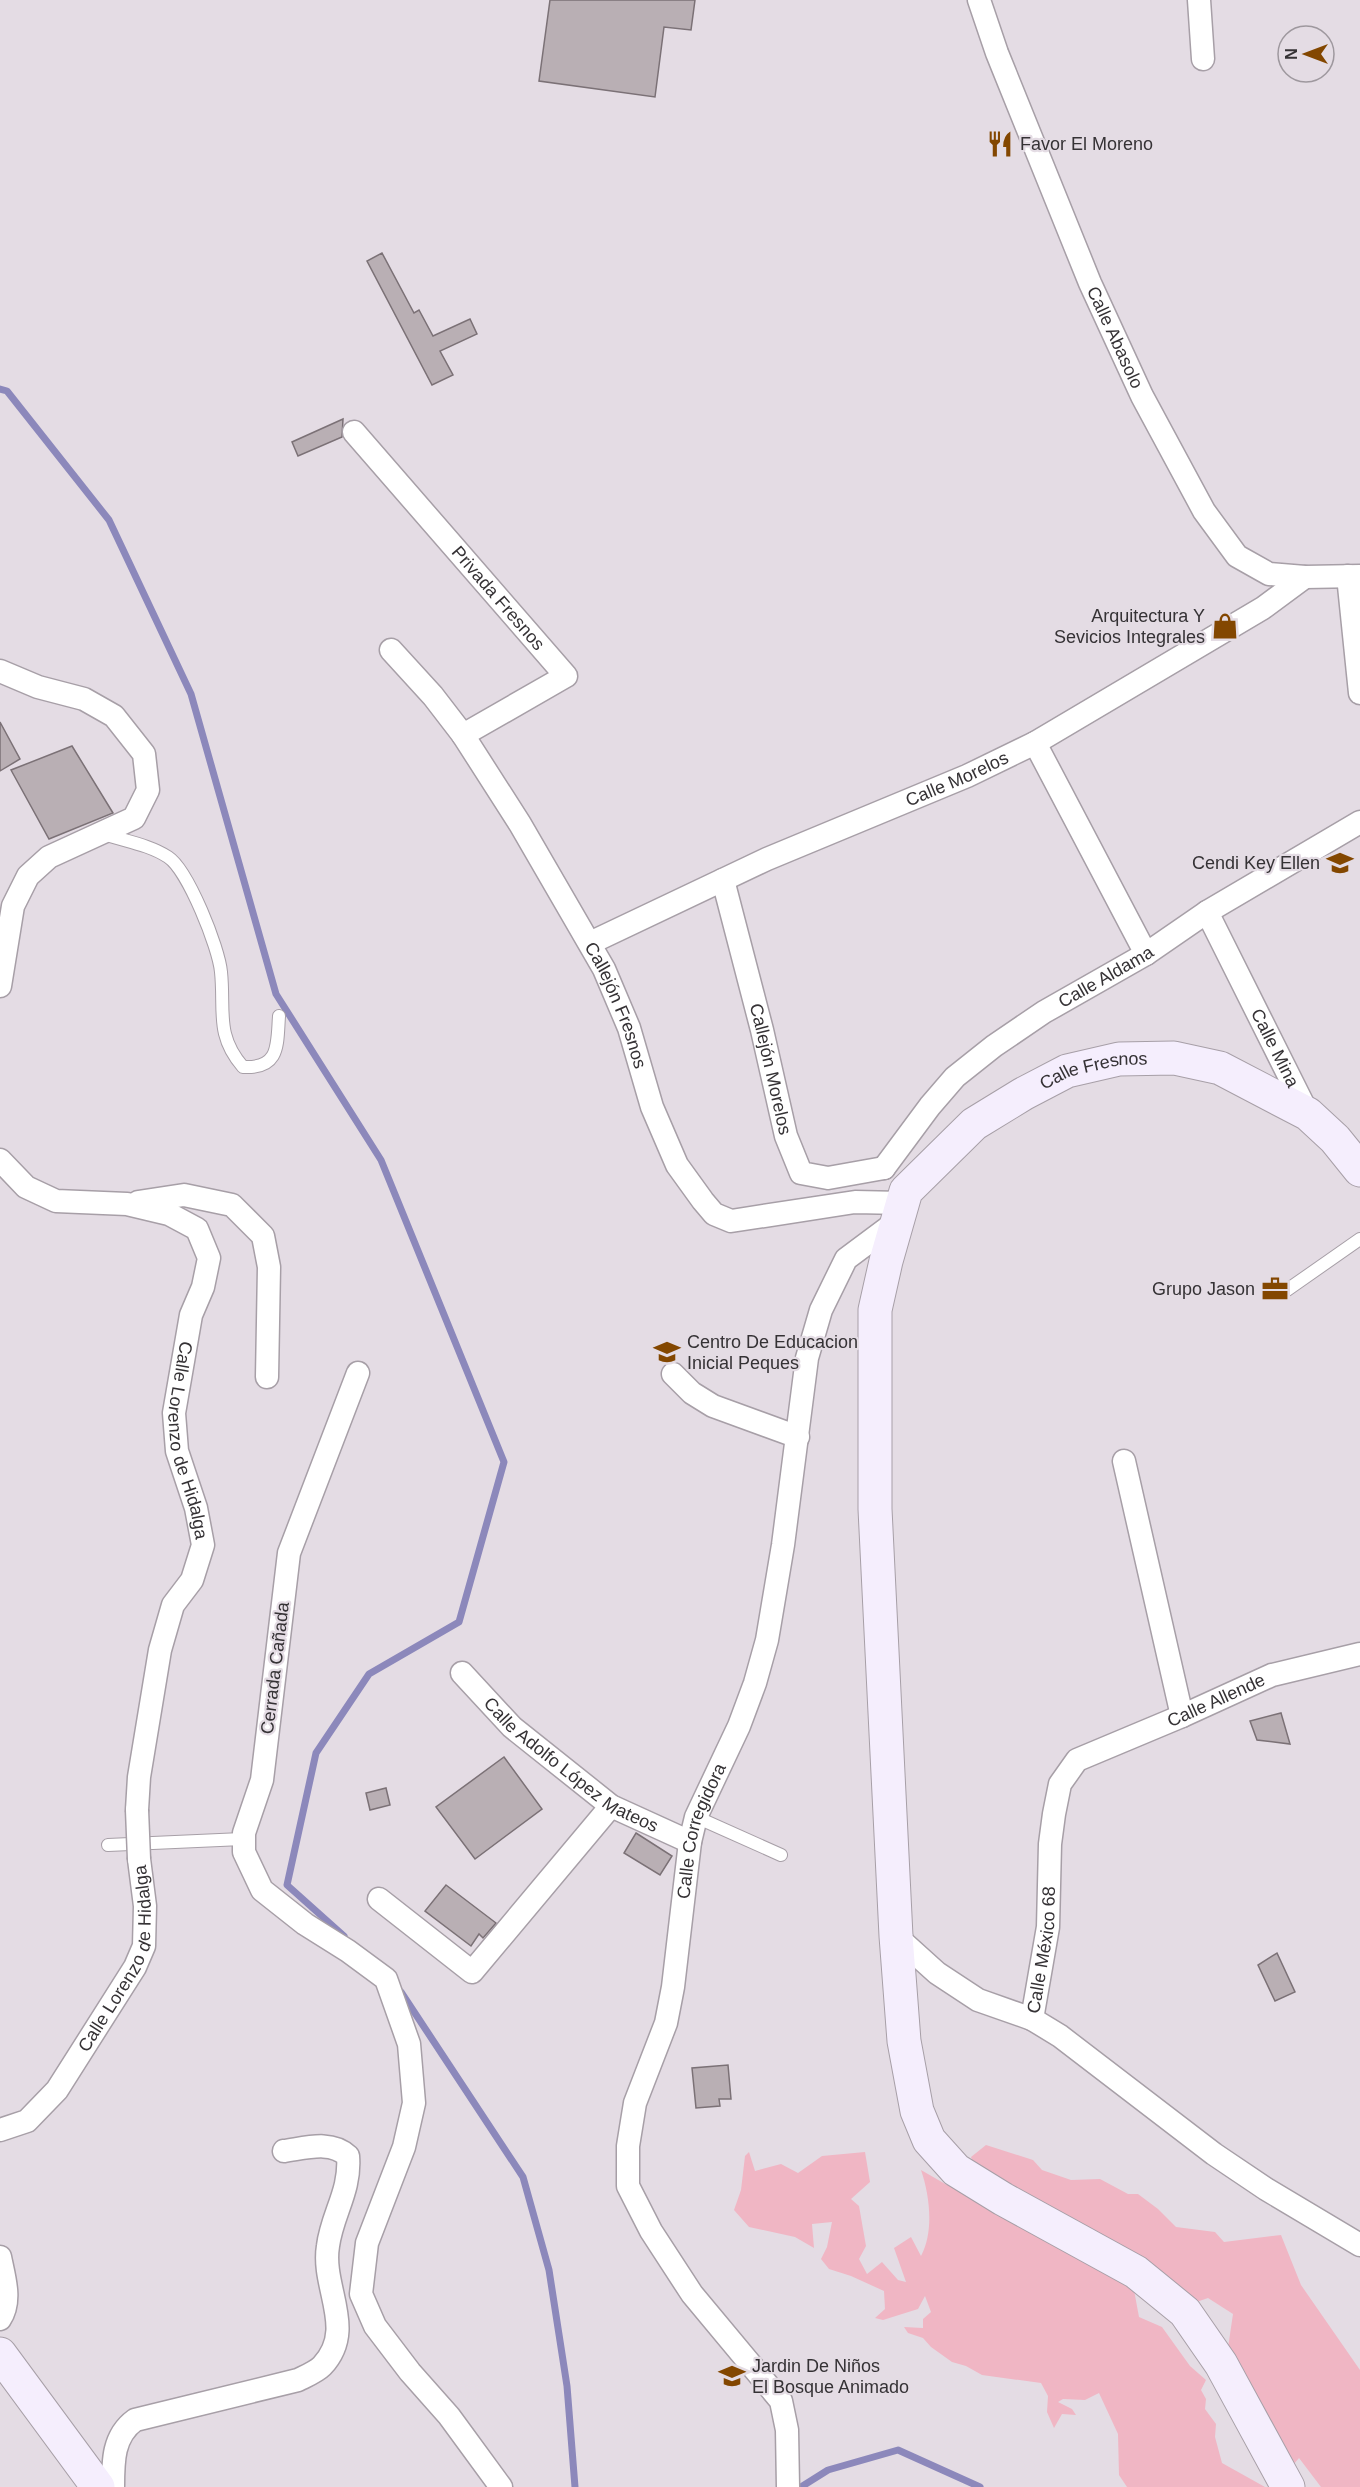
<svg xmlns="http://www.w3.org/2000/svg" width="1360" height="2487" viewBox="0 0 1360 2487" font-family="Helvetica,sans-serif">
<rect width="100%" height="100%" fill="#e4dce4"/>
<!-- green -->
<path fill="#f0b6c4" d="M986 2145 1033 2160 1042 2170 1071 2180 1100 2179 1128 2194H1138L1158 2209 1176 2227 1215 2232 1224 2242 1281 2235 1301 2285 1360 2370V2487H1321L1299 2458 1288 2471 1222 2388 1233 2314 1208 2298 1185 2306 1134 2290 1139 2317 1162 2327 1190 2366 1206 2380 1201 2390 1206 2399 1205 2409 1216 2424 1215 2437 1222 2463 1265 2487H1127L1119 2475 1118 2434 1099 2393 1085 2400 1063 2399 1058 2402 1072 2409 1076 2415 1062 2414 1054 2428 1047 2412 1048 2396 1041 2383 982 2375 966 2366 952 2362 931 2347 923 2338 908 2333 904 2327 923 2328V2319L931 2312 925 2296 918 2309 883 2320 875 2318 885 2309 884 2291 851 2276 829 2269 821 2259 827 2247 832 2222 812 2224 814 2248 795 2237 749 2227 734 2210 741 2190 745 2156 749 2152 755 2171 781 2164 798 2173 822 2156 865 2152 870 2182 851 2199 859 2206 866 2246 859 2259 867 2274 882 2262 898 2280 906 2282 894 2248 911 2237 921 2256C934 2232 930 2196 921 2170L947 2185H981L971 2157Z"/>
<g fill="none" stroke-linecap="round" stroke-linejoin="round">
<!-- stream -->
<g stroke="#8c88bb" stroke-width="7">
<polyline points="0,389 7,391 109,520 191,694 276,994 381,1160 504,1462 459,1622 369,1674 316,1753 287,1885 344,1936"/>
<polyline points="401,1992 523,2177 549,2270 567,2386 575,2487"/>
<polyline points="801,2487 828,2470 898,2450 980,2487"/>
</g>
</g>
<!-- building -->
<g fill="#b9afb4" stroke="#7b7176" stroke-width="1.5">
<polygon points="550,0 695,0 691,30 664,27 655,97 539,81"/>
<polygon points="382,253 414,313 419,310 433,336 470,319 477,334 440,351 453,375 432,385 367,261"/>
<polygon points="343,419 342,437 298,456 292,442"/>
<polygon points="0,722 20,759 0,771"/>
<polygon points="72,746 113,813 49,839 11,770"/>
<polygon points="1281,1713 1290,1744 1257,1740 1250,1721"/>
<polygon points="504,1757 542,1809 475,1859 436,1807"/>
<polygon points="386,1788 390,1805 370,1810 366,1793"/>
<polygon points="636,1833 672,1856 660,1875 624,1853"/>
<polygon points="446,1885 496,1923 483,1938 479,1934 471,1946 425,1911"/>
<polygon points="1277,1953 1295,1992 1275,2001 1258,1965"/>
<polygon points="728,2065 731,2099 719,2099 720,2106 696,2108 692,2068"/>
</g>
<g fill="none" stroke-linecap="round" stroke-linejoin="round">
<!-- lane casing -->
<g stroke="#a79fa7" stroke-width="14">
<g id="lane">
<path d="M104 834C125 841 150 845 168 857 188 870 219 948 221 972 225 1010 215 1035 243 1067 280 1069 277 1045 279 1016"/>
<polyline points="1287,1290 1360,1239"/>
<polyline points="696,1817 781,1855"/>
<polyline points="108,1845 242,1839"/>
</g>
</g>
<!-- street casing -->
<g stroke="#a79fa7" stroke-width="25">
<g id="street">
<path id="s1" d="M979 0 997 53 1090 283 1142 396 1204 511 1237 556 1269 574 1305 577 1360 576"/>
<polyline points="1199,0 1203,59"/>
<path id="s2" d="M354 432 566 676 463 735"/>
<polyline points="1348,576 1360,693"/>
<path id="s3" d="M391 650 433 696 463 735 520 824 604 969 629 1028 652 1107 677 1165 703 1201 714 1214 731 1221 855 1202 902 1203"/>
<polyline points="0,671 38,687 84,699 114,716 144,754 148,790 134,818 49,857 28,876 13,906 0,986"/>
<polyline points="1035,743 1146,954"/>
<path id="s4" d="M723 880 762 1030 786 1136 801 1173 828 1178 884 1168"/>
<path id="s5" d="M1207 912 1308 1114"/>
<path id="s6" d="M590 943 767 859 967 776 1035 743 1263 608 1305 577"/>
<path id="s7" d="M0 1160 26 1187 56 1201 127 1204 169 1214 197 1229 209 1258 203 1287 191 1315 174 1413 177 1451 196 1508 203 1545 192 1580 173 1605 160 1650 139 1777 137 1810"/>
<path id="s8" d="M884 1168 930 1106 955 1077 994 1046 1044 1012 1146 954 1207 912 1360 822"/>
<polyline points="138,1202 184,1195 232,1205 263,1236 269,1267 267,1377"/>
<polyline points="358,1373 289,1553 262,1780 244,1833 244,1852 262,1890 305,1924 348,1951 386,1979 409,2044 414,2103 404,2147 367,2243 361,2294 375,2326 410,2372 449,2416 501,2487"/>
<polyline points="673,1374 692,1393 713,1406 798,1437"/>
<polyline points="1124,1461 1182,1716"/>
<path id="s9" d="M462 1673 512 1727 611 1806 690 1842"/>
<polyline points="379,1899 472,1972 611,1806"/>
<polyline points="896,1936 937,1973 978,2000 1032,2019 1060,2036 1214,2154 1266,2189 1360,2245"/>
<path id="s10" d="M1032 2019 1048 1927 1050 1844 1054 1814 1060 1784 1077 1760 1182 1716 1272 1675 1360 1654"/>
<path id="s11" d="M0 2130 27 2121 57 2090 135 1967 144 1946 145 1906 139 1859"/>
<path d="M0 2257C4 2277 12 2301 0 2319"/>
<path d="M113 2487C113 2461 113 2436 135 2420L298 2380C306 2376 316 2372 322 2366 357 2329 321 2288 328 2246 332 2214 351 2191 348 2156 331 2140 306 2148 284 2151"/>
<path id="s12" d="M788 2487 787 2430 781 2401 692 2294 651 2231 628 2186V2146L635 2103 666 2023 673 1987 690 1842 696 1817 739 1726 755 1683 767 1640 783 1545 807 1358 821 1310 846 1259 897 1221"/>
</g>
</g>
<!-- secondary casing -->
<g stroke="#a79fa7" stroke-width="35">
<g id="secondary">
<polyline points="0,2354 98,2487"/>
<path id="s13" d="M1288 2487 1221 2364 1185 2312 1136 2272 1003 2199 956 2170 929 2140 917 2111 904 2041 896 1936 875 1509V1310L886 1261 906 1191 974 1124 1023 1094 1067 1071 1119 1059 1174 1058 1220 1068 1308 1114 1335 1139 1360 1170"/>
</g>
</g>
<!-- lane -->
<use href="#lane" stroke="#fff" stroke-width="12"/>
<!-- street -->
<use href="#street" stroke="#fff" stroke-width="22"/>
<!-- secondary -->
<use href="#secondary" stroke="#f5eefd" stroke-width="33"/>
<!-- street-bridge casing -->
<g stroke="#a79fa7" stroke-width="25" stroke-linecap="butt">
<polyline id="street-bridge" points="137,1810 139,1859"/>
</g>
<!-- street-bridge -->
<use href="#street-bridge" stroke="#fff" stroke-width="22"/>
</g>
<!-- icons -->
<defs>
<g id="restaurant-bare" transform="scale(2.07)"><path d="M-5-6h1v4h1v-4h1v4h1v-4h1v5L-1.5 .5V6h-2V.5L-5-1ZM5-6V6H3V1.5H1.5Q1.5-4 5-6Z" fill="#834700" stroke="#e4dce4" stroke-width="2.5" paint-order="stroke"/></g>
<g id="shop-bare" transform="scale(2.07)"><path d="M-5-2.5h2.3a2.7 3.5 0 0 1 5.4 0H5L5.5 6h-11ZM-1.5-2.5h3a1.5 2.3 0 0 0-3 0Z" fill="#834700" stroke="#e4dce4" stroke-width="2.5" paint-order="stroke"/></g>
<g id="school-bare" transform="scale(2.07)"><path d="M0-5L7-2L0 1L-7-2ZM-4 1L0 2.5L4 1V4Q0 6-4 4Z" fill="#834700" stroke="#e4dce4" stroke-width="2.5" paint-order="stroke"/></g>
<g id="office-bare" transform="scale(2.07)"><path d="M-6-3h4V-5.5h4V-3h4V5H-6ZM-1-4.5V-3h2v-1.5ZM-6 0V1H6V0Z" fill="#834700" stroke="#e4dce4" stroke-width="2.5" paint-order="stroke"/></g>
</defs>
<g fill-rule="evenodd">
<use href="#restaurant-bare" x="1000" y="144"/>
<use href="#shop-bare" x="1225" y="626"/>
<use href="#school-bare" x="1340" y="863"/>
<use href="#office-bare" x="1275" y="1289"/>
<use href="#school-bare" x="667" y="1352"/>
<use href="#school-bare" x="732" y="2376"/>
</g>
<g text-anchor="middle" dominant-baseline="central" stroke-width="4.5" stroke-linejoin="round" paint-order="stroke">
<!-- poi labels -->
<g font-size="18" fill="#353235" stroke="#e4dce4" text-anchor="start">
<text x="1020" y="144">Favor El Moreno</text>
<text x="1205" y="616" text-anchor="end">Arquitectura Y<tspan x="1205" dy="21">Sevicios Integrales</tspan></text>
<text x="1320" y="863" text-anchor="end">Cendi Key Ellen</text>
<text x="1255" y="1289" text-anchor="end">Grupo Jason</text>
<text x="687" y="1342">Centro De Educacion<tspan x="687" dy="21">Inicial Peques</tspan></text>
<text x="752" y="2366">Jardin De Niños<tspan x="752" dy="21">El Bosque Animado</tspan></text>
</g>
<!-- street labels -->
<g font-size="18" fill="#353235" stroke="#e4dce4">
<text stroke="none"><textPath href="#s1" startOffset="364">Calle Abasolo</textPath></text>
<text stroke="none"><textPath href="#s2" startOffset="220">Privada Fresnos</textPath></text>
<text stroke="none"><textPath href="#s6" startOffset="402">Calle Morelos</textPath></text>
<text stroke="none"><textPath href="#s8" startOffset="297">Calle Aldama</textPath></text>
<text stroke="none"><textPath href="#s3" startOffset="423">Callejón Fresnos</textPath></text>
<text stroke="none"><textPath href="#s5" startOffset="152">Calle Mina</textPath></text>
<text stroke="none"><textPath href="#s4" startOffset="195">Callejón Morelos</textPath></text>
<text stroke="none"><textPath href="#s13" startOffset="1700">Calle Fresnos</textPath></text>
<text stroke="none"><textPath href="#s7" startOffset="436">Calle Lorenzo de Hidalga</textPath></text>
<text transform="translate(275 1668) rotate(-83)">Cerrada Cañada</text>
<text stroke="none"><textPath href="#s10" startOffset="418">Calle Allende</textPath></text>
<text stroke="none"><textPath href="#s9" startOffset="144">Calle Adolfo López Mateos</textPath></text>
<text stroke="none"><textPath href="#s12" startOffset="717">Calle Corregidora</textPath></text>
<text stroke="none"><textPath href="#s10" startOffset="70">Calle México 68</textPath></text>
<text stroke="none"><textPath href="#s11" startOffset="220">Calle Lorenzo de Hidalga</textPath></text>
</g>
</g>
<!-- north arrow -->
<g transform="translate(1306 54) rotate(270)"><circle r="28" fill="#e4dce4" stroke="#9e989e" stroke-width="1.5"/>
<path d="M0-4.5L10 22L0 15L-10 22Z" fill="#834700"/>
<text y="-9" font-size="16" font-weight="bold" text-anchor="middle" fill="#353235">N</text>
</g>
</svg>
